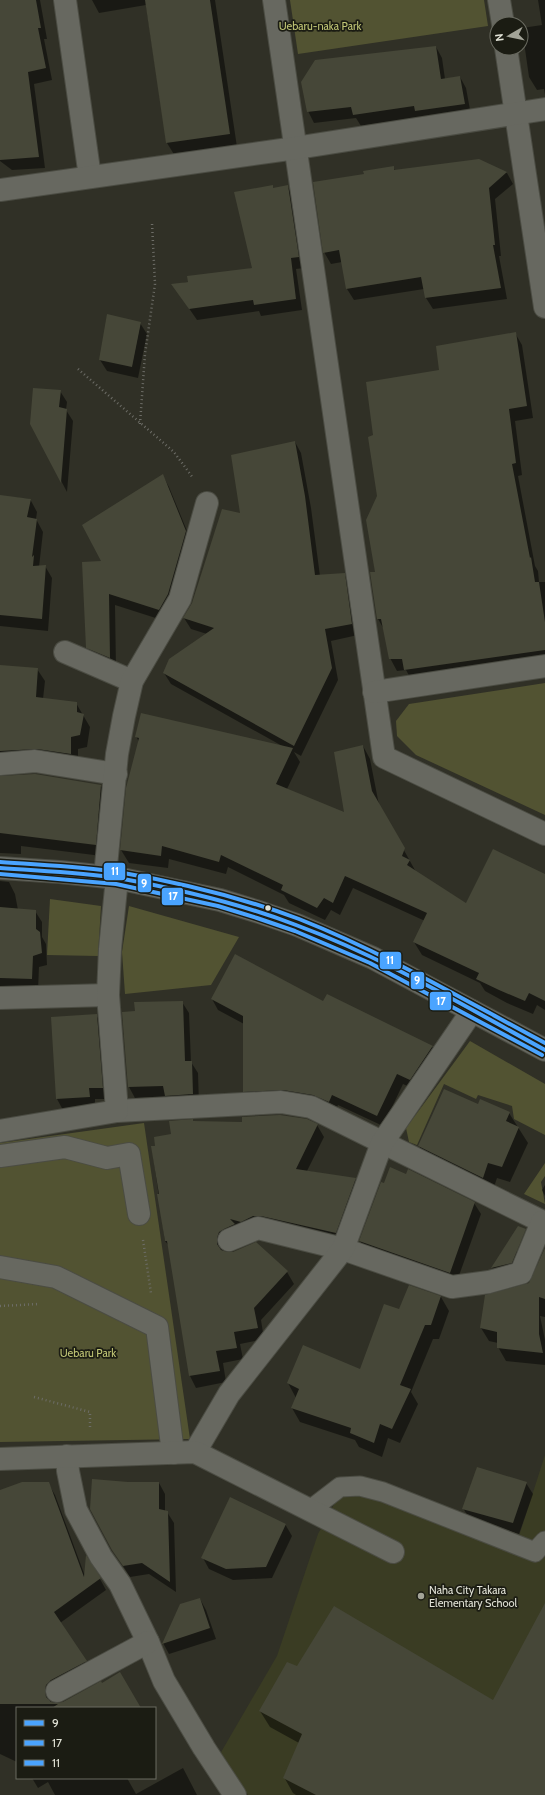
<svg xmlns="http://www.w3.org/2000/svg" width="545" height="1795" viewBox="0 0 545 1795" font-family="Cabin,sans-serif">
<rect width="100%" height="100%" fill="#303026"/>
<!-- built -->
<polygon fill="#3a3c23" points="545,1455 545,1795 248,1795 220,1754 277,1656 318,1534 340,1493 381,1500 519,1536"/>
<!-- green -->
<g fill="#525332">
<polygon points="290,0 484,0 488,26 298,54"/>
<polygon points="545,683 545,815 416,755 397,736 396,721 409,704"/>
<polygon points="50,899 101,906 98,956 47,955"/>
<polygon points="129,906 239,937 211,985 125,994 122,952"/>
<polygon points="470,1041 545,1084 545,1135 514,1119 512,1106 478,1095 476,1099 444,1084 417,1145 409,1142 406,1128"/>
<polygon points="144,1123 190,1439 0,1442 0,1143"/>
<polygon points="545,1163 545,1176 541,1182 545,1204 524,1194"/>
</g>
<!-- shadow -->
<g fill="#0007">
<polygon points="0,0 40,0 47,39 44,39 52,80 34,84 45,168 12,170 0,161"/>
<polygon points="92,0 215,0 237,147 175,156 167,143 146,5 99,13"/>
<polygon points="538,0 545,0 545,95 544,89 537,90 529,77 522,28 542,25"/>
<polygon points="436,47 442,58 445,79 460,77 466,88 471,115 423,122 420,117 361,126 356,118 314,123 308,111"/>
<polygon points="479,160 507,173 513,184 495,199 501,256 499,256 507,299 433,309 426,298 424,289 354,300 347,289 342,262 331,264 324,252 365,174 393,167 395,171"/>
<polygon points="288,187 294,198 304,268 296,269 302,310 261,316 259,311 197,320 173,285 253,268 273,189"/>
<polygon points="140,323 147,334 138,378 107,371 100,360"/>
<polygon points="515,333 522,345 533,418 515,421 522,475 518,476 535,566 538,571 539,582 545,582 545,663 412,681 406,670 397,671 390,658 385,631 378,619 371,573 376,572 378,496 375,436 440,371"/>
<polygon points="60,391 67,402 66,410 73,421 67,492 31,424"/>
<polygon points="295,442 301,453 311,508 320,576 344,574 351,586 358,635 331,641 338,680 301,756 294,752 300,762 287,789 345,814 363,746 370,759 379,805 416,872 467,904 545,875 545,1010 537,1005 533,1014 507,1003 485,991 480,983 422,955 414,942 425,921 353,888 340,915 331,910 325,920 289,903 284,895 228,867 226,874 169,859 168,868 129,863 121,850 139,742 136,736 284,747 171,684 164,673 207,634 191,629 184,618 241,515"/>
<polygon points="163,476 169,487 192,543 165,621 115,605 116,668 94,659 87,647 103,562"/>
<polygon points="0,496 30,499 37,512 36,519 43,532 39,567 45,566 52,578 48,631 0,626"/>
<polygon points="0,666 37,669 45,681 43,699 76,703 90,727 87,747 78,749 78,766 0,766"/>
<polygon points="0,777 101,786 108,798 102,856 21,846 21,854 0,853"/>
<polygon points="0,881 9,882 15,894 18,910 35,911 42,922 42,937 46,944 47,965 39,967 38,990 0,988"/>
<polygon points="212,999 432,1046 438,1057 416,1090 403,1084 383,1126 338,1105 335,1112 250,1102 244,1091 244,1024 218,1010"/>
<polygon points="182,1002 189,1013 191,1062 198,1073 199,1105 173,1107 167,1097 135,1098 129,1087 136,1012"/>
<polygon points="96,1015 103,1026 109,1099 95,1099 95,1108 63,1110 57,1099"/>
<polygon points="478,1105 509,1113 528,1143 510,1182 497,1178 492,1193 428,1162 419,1146"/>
<polygon points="194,1122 317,1125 324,1137 307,1171 355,1179 362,1191 342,1244 268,1227 226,1244 223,1252 287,1272 294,1284 261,1320 264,1339 240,1344 243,1359 223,1363 226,1382 196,1388 190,1376 169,1246 165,1241 152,1147 157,1147 172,1135"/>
<polygon points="545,1185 545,1196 542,1190"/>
<polygon points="474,1203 481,1214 456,1284 367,1253 360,1241"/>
<polygon points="506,1247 516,1251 523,1262 498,1279 492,1268"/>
<polygon points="545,1260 545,1317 540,1316 545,1340 545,1365 506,1361 498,1347 498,1343 489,1341 481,1328 530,1283"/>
<polygon points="410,1287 441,1297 449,1311 439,1339 433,1339 411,1392 418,1404 400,1443 388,1438 382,1457 359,1447 355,1440 300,1422 292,1408 296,1398 288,1383 361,1370 399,1310"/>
<polygon points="48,1483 55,1495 85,1576 100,1579 106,1590 60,1623 93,1673 52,1697 51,1703 140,1708 17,1708 17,1762 0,1754 0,1491"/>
<polygon points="127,1483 159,1483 165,1494 165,1511 167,1512 174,1523 176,1592 149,1574 130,1577 113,1550"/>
<polygon points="526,1483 533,1494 519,1534 470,1520 463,1508"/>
<polygon points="285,1524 292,1536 272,1578 233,1580 209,1569 203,1558"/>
<polygon points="200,1599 206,1610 216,1639 169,1654 163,1643"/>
<polygon points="297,1667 545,1731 545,1795 296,1795 293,1793 284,1777 299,1743 270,1727 260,1711"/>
<polygon points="183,1768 197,1795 55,1795 48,1782 38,1788 32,1778 127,1778 136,1794"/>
</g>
<!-- building -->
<g fill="#464738">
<polygon points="0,0 36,0 41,28 38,28 46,68 28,72 39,157 0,160"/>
<polygon points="145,0 210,0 230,134 166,143"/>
<polygon points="436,46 441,79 460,76 465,104 415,111 414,106 353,115 351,107 307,112 301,82 315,60"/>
<polygon points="479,159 507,172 489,188 495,245 493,245 501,288 425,298 421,277 346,289 339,250 323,253 313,182 364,174 363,171 394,166 394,170"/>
<polygon points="273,185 273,188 288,185 299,257 291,258 296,299 254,305 253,300 189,309 171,284 188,282 187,276 252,268 234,192"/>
<polygon points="107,314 141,322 132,367 99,360"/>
<polygon points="516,332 527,406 509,409 516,463 512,464 530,558 531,557 535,582 539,582 545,622 545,650 404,670 402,659 389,659 381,619 377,619 370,572 375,572 366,520 377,496 368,437 373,435 366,382 439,370 436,346"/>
<polygon points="33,388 61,390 59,407 67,409 61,483 30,424"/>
<polygon points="295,441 305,496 315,575 345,573 352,624 325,629 332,668 294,746 163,673 169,659 214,628 183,618 192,603 222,509 240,513 231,455"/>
<polygon points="163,474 186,531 168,594 159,610 109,594 110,658 86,648 82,562 101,561 82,525"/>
<polygon points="0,495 31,499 27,517 37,519 32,557 34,555 33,566 46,565 42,619 0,615"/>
<polygon points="0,665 38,668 36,697 77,702 77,712 84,714 80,735 71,737 71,754 37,749 0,751"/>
<polygon points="141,713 293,748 276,784 344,812 334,752 363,745 372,791 405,848 402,856 410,860 407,865 466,903 493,849 545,874 545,1001 529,993 525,1001 499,990 476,979 479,973 413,942 427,913 345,876 333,903 324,898 317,908 281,890 283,885 221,855 219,862 162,846 161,856 120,850 126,788 139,738 135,737"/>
<polygon points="35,774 101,785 96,845 0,833 0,776"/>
<polygon points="0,907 36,910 36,929 40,932 42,953 33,956 32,979 0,978"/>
<polygon points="235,954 323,1001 327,994 433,1046 432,1047 410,1080 397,1074 377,1116 332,1095 329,1102 313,1095 283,1090 243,1092 243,1016 211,999"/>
<polygon points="183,1001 185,1061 192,1061 193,1094 165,1096 163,1086 128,1087 122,1012 135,1011 134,1002"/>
<polygon points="97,1014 103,1088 89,1088 90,1097 56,1099 51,1017"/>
<polygon points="444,1089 478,1104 480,1099 510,1112 506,1121 519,1127 502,1167 488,1163 483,1178 418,1146"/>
<polygon points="280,1115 307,1119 318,1124 296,1169 356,1178 336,1233 261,1216 253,1216 241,1222 230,1219 235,1224 224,1229 219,1232 217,1238 217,1244 221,1250 227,1252 233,1252 256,1242 288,1271 254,1308 258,1328 234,1332 237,1348 216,1351 220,1371 189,1376 167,1241 165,1241 157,1194 159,1194 151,1146 155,1146 154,1137 171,1134 169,1121 193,1119 193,1121 242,1122 242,1117"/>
<polygon points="390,1167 406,1174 408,1169 475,1202 450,1273 359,1241 381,1182 384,1183"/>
<polygon points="518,1226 526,1229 512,1263 491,1268"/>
<polygon points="545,1248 545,1299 539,1297 539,1334 543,1353 497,1348 497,1332 480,1328 485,1295 529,1283"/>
<polygon points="409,1285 441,1296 431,1325 425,1325 400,1385 411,1389 392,1429 380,1424 374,1443 350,1433 351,1428 291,1408 299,1389 287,1383 303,1345 360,1369 384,1304 399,1309"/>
<polygon points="477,1467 527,1482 513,1523 462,1509"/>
<polygon points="92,1479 128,1482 159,1482 159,1509 168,1511 170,1582 142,1563 123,1566 112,1550 90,1509"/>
<polygon points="22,1482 49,1482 84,1577 86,1555 101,1578 54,1612 87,1661 51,1680 46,1685 45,1690 46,1697 51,1702 56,1703 63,1702 101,1681 102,1683 120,1672 141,1708 52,1708 58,1704 0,1704 0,1490"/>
<polygon points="230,1497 286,1524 266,1567 226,1569 201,1558"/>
<polygon points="200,1598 210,1628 162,1644 180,1604"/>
<polygon points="545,1603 545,1795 316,1795 283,1778 302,1734 259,1711 287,1662 297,1666 334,1606 493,1700"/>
</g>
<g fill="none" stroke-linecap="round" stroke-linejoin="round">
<!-- service casing -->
<g stroke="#4b4c43" stroke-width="21">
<polyline id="service" points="310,1510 340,1487 360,1486 383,1492 535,1552 545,1541"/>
</g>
<!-- pedestrian casing -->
<g stroke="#4b4c43" stroke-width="24">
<g id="pedestrian">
<polyline points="0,1156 65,1147 107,1158 129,1154 139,1214"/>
<polyline points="0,1267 56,1277 157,1327 173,1453"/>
</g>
</g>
<!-- minor casing -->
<g stroke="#4b4c43" stroke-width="24">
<g id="minor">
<polyline points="65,0 90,177"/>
<polyline points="274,0 384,757 545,834"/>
<polyline points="499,0 503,24"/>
<polyline points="506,48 545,307"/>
<polyline points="0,190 296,148 545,109"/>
<polyline points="65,652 132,681"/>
<polyline points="374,692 545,666"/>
<polyline points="0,764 35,761 116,774"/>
<polyline points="105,876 117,754 124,716 132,681 180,599 207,503"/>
<polyline points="0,998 108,995"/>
<polyline points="117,1111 281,1102 311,1107 545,1223"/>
<polyline points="0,1131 117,1111 108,995 110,949 117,878"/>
<polyline points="229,1240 258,1228 343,1249 452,1287 489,1282 521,1273 542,1222"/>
<polyline points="195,1452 229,1394 343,1249 382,1143 472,1011"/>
<polyline points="67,1456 68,1471 76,1510 101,1557 120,1584 148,1642 164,1681 204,1748 235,1795"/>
<polyline points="0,1459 195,1452 393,1552"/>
<polyline points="57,1691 148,1642"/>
</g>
</g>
<!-- secondary casing -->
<g stroke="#4b4c43" stroke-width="24">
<polyline id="secondary" points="0,868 60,872 117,878 220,900 259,912 297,925 373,958 545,1050"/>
</g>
<!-- path -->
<g stroke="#6d6d67" stroke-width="2.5" stroke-dasharray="1 3" stroke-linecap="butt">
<polyline points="78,369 174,452 193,478"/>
<polyline points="140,424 145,354 155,284 152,223"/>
<polyline points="143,1240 151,1293"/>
<polyline points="0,1306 39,1304"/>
<polyline points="34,1397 90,1412 90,1428"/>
</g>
<!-- service -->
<use href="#service" stroke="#676860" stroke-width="19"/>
<!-- pedestrian -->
<use href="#pedestrian" stroke="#676860" stroke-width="22"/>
<!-- minor -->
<use href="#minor" stroke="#676860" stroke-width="22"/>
<!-- secondary -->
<use href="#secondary" stroke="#676860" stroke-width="22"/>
<!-- bus-1 casing -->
<g stroke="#1b1c13" stroke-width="7">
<path id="bus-1" d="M0 868C39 871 79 872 118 878 178 889 239 903 296 925 383 957 464 1006 545 1050"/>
</g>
<!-- bus-2 casing -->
<g stroke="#1b1c13" stroke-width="7">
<polyline id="bus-2" points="0,874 116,884 218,906 257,918 295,931 370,963 542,1055"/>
</g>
<!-- bus-3 casing -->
<g stroke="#1b1c13" stroke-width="7">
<path id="bus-3" d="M0 862C39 865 79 866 118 872 177 882 243 898 299 919 385 953 464 1000 545 1043"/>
</g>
<!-- bus-1 -->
<use href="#bus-1" stroke="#4aa4ff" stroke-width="4"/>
<!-- bus-2 -->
<use href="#bus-2" stroke="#4aa4ff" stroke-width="4"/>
<!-- bus-3 -->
<use href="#bus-3" stroke="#4aa4ff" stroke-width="4"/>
</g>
<!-- markers -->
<circle fill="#e1e2d6" stroke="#1b1c13" stroke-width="1.5" cx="268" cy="908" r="3.5"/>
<circle fill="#a3a498" stroke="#1b1c13" stroke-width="1.5" cx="421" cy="1596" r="4"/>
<g text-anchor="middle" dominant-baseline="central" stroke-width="3.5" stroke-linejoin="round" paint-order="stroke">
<!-- park labels -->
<g font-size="11" fill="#c0c575" stroke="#1b1c13">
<text x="320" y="26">Uebaru-naka Park</text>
<text x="88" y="1353">Uebaru Park</text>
</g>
<!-- poi labels -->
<g font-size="11" fill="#e1e2d6" stroke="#1b1c13" text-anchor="start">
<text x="429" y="1590">Naha City Takara<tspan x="429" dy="13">Elementary School</tspan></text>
</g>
</g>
<g stroke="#1b1c13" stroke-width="1.5">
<rect x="103" y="862" width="23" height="19" rx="4" fill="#4aa4ff"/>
<rect x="137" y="873" width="15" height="20" rx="4" fill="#4aa4ff"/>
<rect x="161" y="887" width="23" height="19" rx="4" fill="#4aa4ff"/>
<rect x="379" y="951" width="23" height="19" rx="4" fill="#4aa4ff"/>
<rect x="410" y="971" width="15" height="19" rx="4" fill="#4aa4ff"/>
<rect x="429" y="991" width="23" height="20" rx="4" fill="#4aa4ff"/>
</g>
<g font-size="11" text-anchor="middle" font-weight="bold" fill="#fff">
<text x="115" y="875">11</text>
<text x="144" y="887">9</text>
<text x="173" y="900">17</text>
<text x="390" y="964">11</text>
<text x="417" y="984">9</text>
<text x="441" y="1005">17</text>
</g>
<!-- legend -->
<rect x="16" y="1707" width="140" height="72" fill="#1b1c13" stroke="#6a6b61"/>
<rect x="24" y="1720" width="20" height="6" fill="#4aa4ff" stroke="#6a6b61"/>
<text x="52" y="1727" font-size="12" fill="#e1e2d6">9</text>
<rect x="24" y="1740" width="20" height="6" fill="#4aa4ff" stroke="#6a6b61"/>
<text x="52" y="1747" font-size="12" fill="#e1e2d6">17</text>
<rect x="24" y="1760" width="20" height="6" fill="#4aa4ff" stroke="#6a6b61"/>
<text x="52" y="1767" font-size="12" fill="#e1e2d6">11</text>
<!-- north arrow -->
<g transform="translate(509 36) rotate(261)"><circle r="19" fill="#1b1c13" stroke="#6a6b61"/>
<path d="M0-3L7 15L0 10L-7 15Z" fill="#a3a498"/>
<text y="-6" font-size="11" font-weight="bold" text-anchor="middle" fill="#e1e2d6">N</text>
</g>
</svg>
